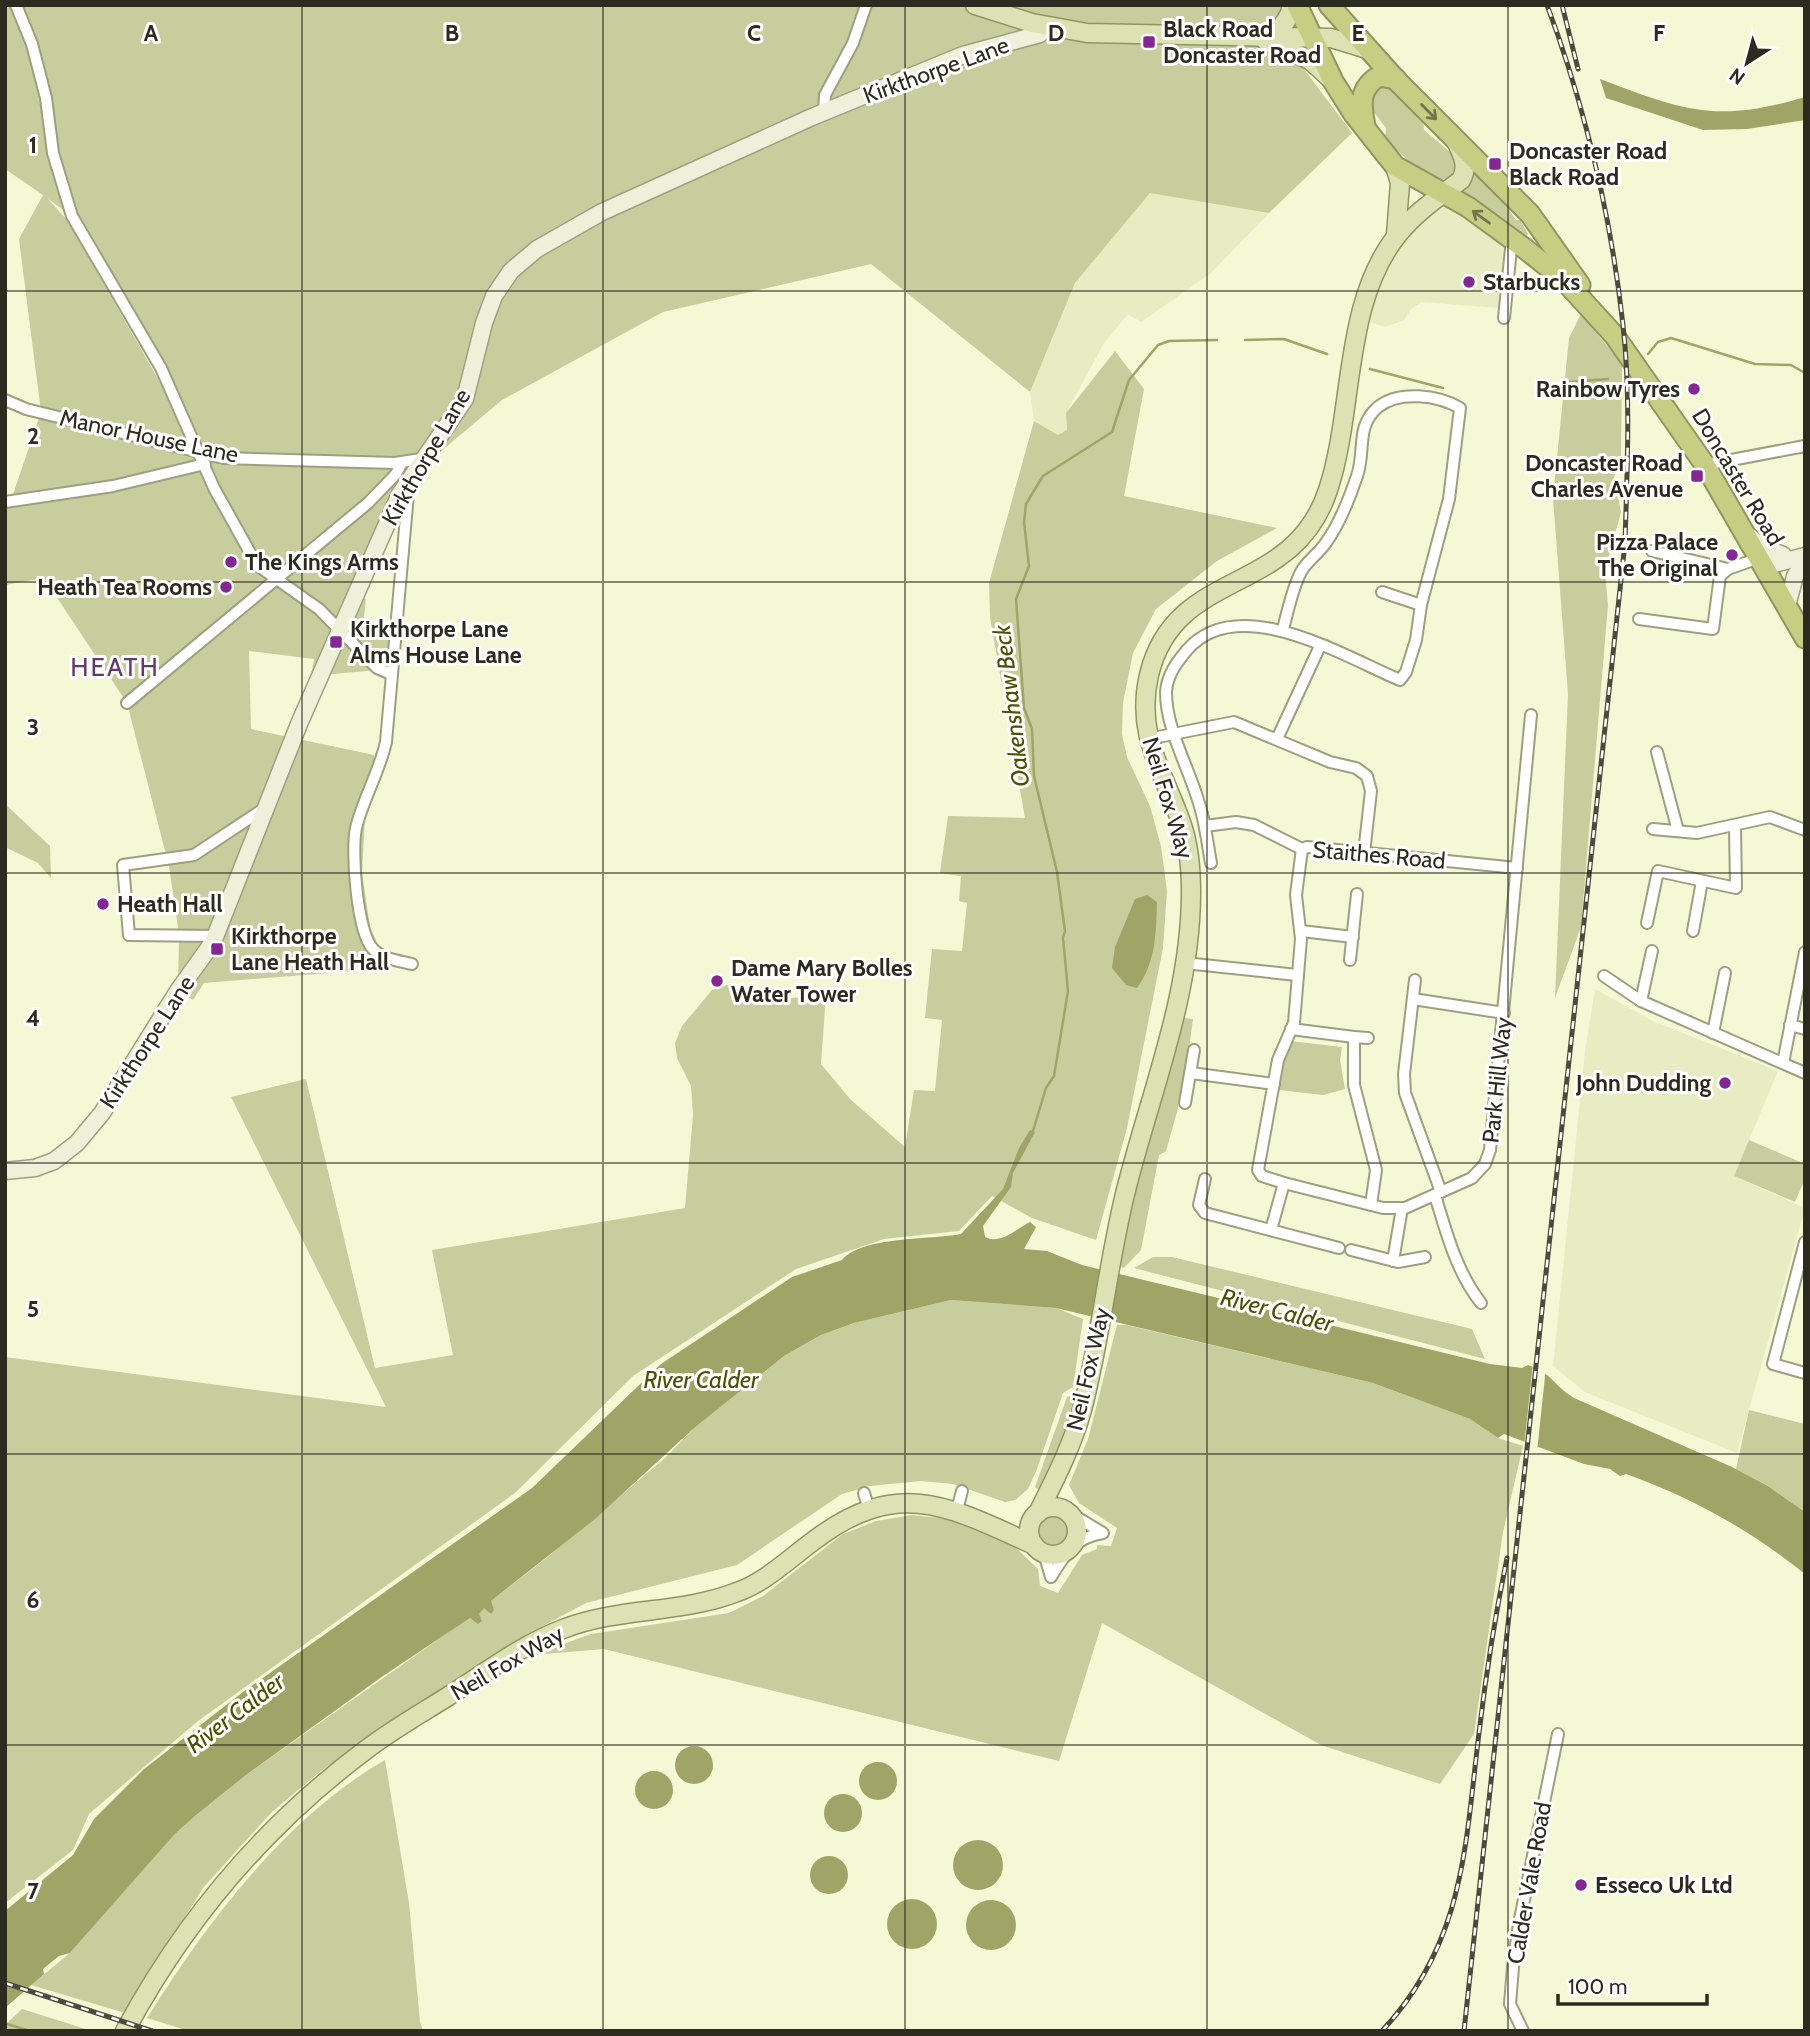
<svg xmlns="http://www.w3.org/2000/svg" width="1810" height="2036" viewBox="0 0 1810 2036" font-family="Cabin,sans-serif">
<rect width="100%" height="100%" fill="#f4f8d5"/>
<!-- built -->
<g fill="#e8ecc2">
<polygon points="1151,192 1269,213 1211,273 1141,322 1128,314 1104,343 1066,413 1067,430 1058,435 1034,421 1030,392 1075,283"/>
<polygon points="1438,206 1462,210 1505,245 1499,308 1422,302 1411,309 1404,320 1394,324 1385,327 1370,322 1379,284 1397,248 1409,231"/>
<polygon points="1595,989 1653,1021 1778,1071 1734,1176 1805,1208 1737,1453 1585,1392 1553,1366 1585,1051"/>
</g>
<!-- green -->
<g fill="#c8cd9d" fill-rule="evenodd">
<path d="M5 5H1285L1284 11 1279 14 1298 61 1352 133 1269 213 1150 193 1075 283 1030 392 871 264 663 312 502 400 428 462 209 456 220 465 229 462 391 467 409 472 358 595 366 599 363 626 391 630 389 669 311 676 314 659 249 651 251 729 374 755 378 785 365 816 362 873 370 927 377 943 354 971 204 983 193 1000 178 991 179 934 169 866 127 703 44 578 5 585V507L9 506 41 412 19 239 43 195 5 169ZM48 199 72 216 181 410 188 438 157 377 67 220Z"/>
<path d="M1387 82 1423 120 1424 130 1456 157C1454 210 1399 154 1385 137L1386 128 1366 102 1367 92Z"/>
<polygon points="1475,168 1482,171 1516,220 1520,220 1528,234 1524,239 1463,192"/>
<polygon points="1581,314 1622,364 1621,459 1614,477 1621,512 1605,571 1608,605 1581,927 1555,998 1568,694 1553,498 1569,338"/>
<polygon points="1115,351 1144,389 1124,496 1277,528 1217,561 1156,609 1133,653 1123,703 1122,734 1127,757 1150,806 1161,846 1167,891 1163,948 1127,1128 1096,1240 1032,1218 992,1196 959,1231 884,1239 796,1269 633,1376 515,1493 198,1721 89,1814 73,1850 5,1903 5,1357 386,1407 231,1097 306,1079 375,1368 453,1355 432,1250 685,1208 693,1115 691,1086 677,1058 675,1043 682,1026 712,990 730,984 781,999 826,995 821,1064 850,1099 905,1147 914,1090 935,1091 942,1020 925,1018 932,949 962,951 967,903 959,901 961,876 940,873 948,816 1025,818 990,617 989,583 1034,421 1058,435 1067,430 1066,413"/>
<polygon points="5,804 50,846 51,878 38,863 5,847"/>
<polygon points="1184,1018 1193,1019 1184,1087 1166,1151 1159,1155 1141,1250 1124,1268 1119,1266 1126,1224"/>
<polygon points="1290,1041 1342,1047 1340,1060 1345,1089 1323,1095 1279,1090 1282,1057"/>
<polygon points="1749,1140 1805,1164 1805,1179 1795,1202 1734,1176"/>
<polygon points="1153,1257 1172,1257 1472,1329 1485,1359 1134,1268"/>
<polygon points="951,1300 1056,1308 1083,1319 1073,1387 1063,1393 1037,1469 1028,1489 1015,1500 1005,1502 953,1484 921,1481 870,1486 842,1494 737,1565 586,1603 526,1635 322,1770 272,1812 203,1888 125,2013 31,1985 70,1953 174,1835 195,1816 246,1775 470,1617 544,1560 665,1458 693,1429 784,1356 821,1335 854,1323"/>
<polygon points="1117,1325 1126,1325 1373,1383 1470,1419 1498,1438 1523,1446 1503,1532 1474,1734 1440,1784 1321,1745 1102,1623 1059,1761 604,1649 533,1655 591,1634 729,1613 763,1596 843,1534 876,1521 912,1515 957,1520 1009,1541 1038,1569 1040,1586 1058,1593 1082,1555 1097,1549 1097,1545 1111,1546 1117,1528 1079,1503 1069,1485 1088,1439"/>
<path d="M1073 1394C1080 1413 1049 1471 1040 1491L1035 1487 1067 1397Z"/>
<polygon points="1749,1410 1805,1424 1805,1512 1768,1486 1736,1469"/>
<circle cx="1055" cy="1530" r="16"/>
<path d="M385 1760 409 1903 420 2022 423 2031H189L147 2018C207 1922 286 1817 385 1760Z"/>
<polygon points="22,2009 92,2031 5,2031 5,2025"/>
</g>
<!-- water -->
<g fill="#a0a567">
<path d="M1600 79C1682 110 1716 124 1805 97V120L1747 129 1703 130 1606 98Z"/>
<path d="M1147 895 1157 902C1156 934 1156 962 1137 988L1126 985 1112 968 1115 947 1135 899Z"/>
<path d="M1030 1130 1035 1132 1013 1173 1011 1187 983 1226 985 1237C1000 1245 1016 1229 1030 1222L1036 1227 1024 1249 1047 1251 1082 1265 1490 1364 1522 1368 1528 1365C1552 1373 1553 1385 1574 1398L1732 1467 1768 1486 1805 1512V1574C1750 1530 1693 1498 1626 1474L1620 1476 1610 1469 1584 1464 1504 1434 1498 1438 1470 1419 1373 1383 1056 1308 951 1300 854 1323 821 1335 784 1356 693 1429 595 1519 491 1601 494 1610 491 1614 484 1608 479 1614 482 1621 478 1624 470 1618 383 1676 246 1775 195 1816 174 1835 70 1953 59 1956 43 1969 44 1974 5 2008V1911L73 1855 94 1819 144 1769 243 1692 532 1488 661 1364 792 1277 842 1260C862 1236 931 1240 961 1234L1003 1189 1019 1148Z"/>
<circle cx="694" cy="1765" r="19"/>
<circle cx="878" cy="1781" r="19"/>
<circle cx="654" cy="1790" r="19"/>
<circle cx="843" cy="1813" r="19"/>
<circle cx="978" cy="1865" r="25"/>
<circle cx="829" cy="1875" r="19"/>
<circle cx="912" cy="1924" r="25"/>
<circle cx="991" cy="1925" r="25"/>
</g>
<!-- pier -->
<polygon fill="#f4f8d5" points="1533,1363 1546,1367 1537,1452 1524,1447"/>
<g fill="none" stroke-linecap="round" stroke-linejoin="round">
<!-- stream -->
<g stroke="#a0a567" stroke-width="2.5">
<polyline points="1245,340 1284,339 1327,354"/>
<polyline points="1648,354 1658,342 1671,338 1755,364 1791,365 1805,373"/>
<polyline points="1370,369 1443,388"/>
<polyline points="1570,382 1608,379"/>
<polyline points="1033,1131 1046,1088 1054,1076 1068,991 1063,938 1065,931 1057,872 1034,776 1032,729 1024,708 1016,599 1029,566 1024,522 1026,504 1043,476 1112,432 1129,380 1158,345 1169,341 1217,340"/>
<polyline points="7,2024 30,2031"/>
</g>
<!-- street casing -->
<g stroke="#9da080" stroke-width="14">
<g id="street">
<polyline points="16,5 32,44 46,98 53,153 72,216 161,368 214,488 257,565 319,609 377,668 391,674"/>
<polyline points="824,113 825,95 853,43 866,5"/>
<polyline points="1504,318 1512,239"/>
<polyline points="5,400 26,409 223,458 395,463 421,459"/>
<polyline points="1705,465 1805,446"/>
<path d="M409 483 386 742C379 773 363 799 356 828 351 851 357 933 373 949 382 959 400 961 412 964"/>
<polyline points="5,502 113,486 205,464"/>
<polyline points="1652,551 1728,569 1759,558"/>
<polyline points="1382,592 1421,605"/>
<polyline points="1639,619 1713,629 1720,576 1728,569"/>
<polyline points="127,703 368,503 396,474 402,462"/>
<polyline points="1148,739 1234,722 1330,762 1356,768 1367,776 1371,791 1364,853"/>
<polyline points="1277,739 1320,646"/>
<polyline points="1657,752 1678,831"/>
<polyline points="1205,826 1236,822 1254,825 1302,849 1307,847 1517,868"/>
<polyline points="1653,829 1697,833 1770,817 1805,830"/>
<polyline points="1302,849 1296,895 1301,939 1294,1023 1278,1060 1258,1170 1262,1176 1284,1183 1383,1208 1405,1208 1472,1178 1485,1164 1490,1150 1531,715"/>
<path d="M1211 863C1207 841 1205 820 1198 800 1188 766 1166 729 1166 692 1167 675 1177 662 1187 650 1238 591 1343 656 1400 680L1406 672 1416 640 1421 605 1449 499 1460 408C1438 395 1399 390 1378 407 1355 427 1366 450 1357 476 1350 497 1339 525 1325 544 1318 554 1306 562 1301 572 1292 589 1288 611 1283 629"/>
<polyline points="1647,923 1658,871 1736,888 1735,826"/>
<polyline points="1301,931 1353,937"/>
<polyline points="1693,931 1702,881"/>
<polyline points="216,936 129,935 123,865 194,855 265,808"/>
<polyline points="1350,960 1357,894"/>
<polyline points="1185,963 1297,975"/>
<polyline points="1604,976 1641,1001 1805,1073"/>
<polyline points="1415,980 1404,1074 1405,1093 1441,1192"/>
<polyline points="1413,999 1504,1013"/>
<polyline points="1641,1001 1652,951"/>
<polyline points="1790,1025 1805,1029"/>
<polyline points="1291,1029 1354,1037 1354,1085 1376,1170 1371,1205"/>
<polyline points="1713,1033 1725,973"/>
<polyline points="1354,1037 1368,1038"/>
<polyline points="1783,1063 1805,952"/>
<polyline points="1191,1073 1274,1084"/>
<polyline points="1185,1103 1194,1050"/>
<polyline points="1205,1179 1199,1205 1205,1213 1339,1248"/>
<path d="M1435 1195C1446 1232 1457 1273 1481 1303"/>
<polyline points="1271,1230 1284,1183"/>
<polyline points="1805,1242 1773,1364 1805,1373"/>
<polyline points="1351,1250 1398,1262 1425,1257"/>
<polyline points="1393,1261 1402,1208"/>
<polyline points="864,1493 869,1510"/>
<polyline points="957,1510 962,1491"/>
<path d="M1044 1553 1051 1577C1065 1554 1075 1537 1103 1533L1068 1512"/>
<polyline points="1523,2031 1510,2004 1513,1967 1519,1924 1558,1734"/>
</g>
</g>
<!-- secondary casing -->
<g stroke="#9da080" stroke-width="19">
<g id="secondary">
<polyline points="1749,536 1762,547 1783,555"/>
<polyline points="1774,564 1805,556"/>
<polyline points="1787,606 1795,576 1805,563"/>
<polyline points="5,1171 35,1168 54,1161 77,1143 102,1113 178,991 213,942 299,724 400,494 465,399 484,323 494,296 511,271 537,249 602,212 812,117 963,55 1040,34 1046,26"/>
</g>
</g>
<!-- primary casing -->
<g stroke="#909560" stroke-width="21">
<g id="primary">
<polyline points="975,5 1032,23 1087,33 1331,38 1367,49"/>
<path d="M1263 36C1279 32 1289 22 1292 5"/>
<polyline points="1266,41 1310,60 1331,79"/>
<polyline points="1395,166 1400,183 1396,235"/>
<circle cx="1053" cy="1531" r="24"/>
<path d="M1038 1513C1055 1479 1072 1446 1082 1410 1101 1338 1108 1262 1126 1190 1151 1091 1191 995 1191 892 1191 869 1189 846 1182 825 1164 772 1135 736 1149 675 1175 566 1293 598 1328 490 1355 409 1342 302 1399 233 1417 211 1439 197 1461 180 1469 166 1462 154 1456 141"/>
<path d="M125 2031C185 1919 265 1825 367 1749 392 1730 420 1714 447 1697 484 1674 521 1645 563 1629 619 1607 681 1614 737 1592 766 1582 791 1557 816 1539 899 1477 950 1507 1034 1545"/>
</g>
</g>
<!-- highway casing -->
<g stroke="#909560" stroke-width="23">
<g id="highway">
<polyline points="1297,5 1333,81 1353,113 1395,166 1468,207 1524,248 1562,278 1614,335 1705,465 1805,638"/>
<polyline points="1329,5 1398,82 1530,214 1580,285"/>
<path d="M1365 126C1361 105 1358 89 1379 76L1396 79"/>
</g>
</g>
<!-- street -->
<use href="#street" stroke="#fff" stroke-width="10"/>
<!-- secondary -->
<use href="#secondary" stroke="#eef0da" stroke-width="16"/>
<!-- primary -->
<use href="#primary" stroke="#dde2b5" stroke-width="18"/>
<!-- highway -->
<use href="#highway" stroke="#c7ce83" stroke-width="19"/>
<!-- rail casing -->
<g stroke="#4a4b3b" stroke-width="5">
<g id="rail">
<polyline points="1562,5 1578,69"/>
<polyline points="5,1983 152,2031"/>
<path d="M1382 2031C1465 1942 1465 1846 1479 1733 1486 1674 1495 1616 1507 1558"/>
<path d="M1464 2031 1625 543C1627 471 1631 397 1623 325 1611 217 1585 107 1547 5"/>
</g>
</g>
<!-- rail -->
<use href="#rail" stroke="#fff" stroke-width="2.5" stroke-dasharray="8" stroke-linecap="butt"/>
</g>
<!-- one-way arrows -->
<defs><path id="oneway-shaft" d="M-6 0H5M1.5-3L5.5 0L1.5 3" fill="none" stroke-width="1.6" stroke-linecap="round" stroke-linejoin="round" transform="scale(1.75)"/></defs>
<g stroke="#71754c">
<use href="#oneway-shaft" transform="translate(1429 112) rotate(45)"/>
<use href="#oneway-shaft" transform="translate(1481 217) rotate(-144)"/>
</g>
<!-- grid -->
<path fill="none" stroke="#2b2c1f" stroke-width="2" stroke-opacity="0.55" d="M302 5V2031M603 5V2031M905 5V2031M1207 5V2031M1508 5V2031M5 291H1805M5 582H1805M5 873H1805M5 1163H1805M5 1454H1805M5 1745H1805"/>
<!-- markers -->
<g fill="#842792" stroke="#fff" stroke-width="2.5">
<rect x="1142" y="35" width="14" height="14" rx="3.5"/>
<rect x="1488" y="157" width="14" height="14" rx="3.5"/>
<circle cx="1469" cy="282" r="7"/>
<circle cx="1694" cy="389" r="7"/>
<rect x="1690" y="469" width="14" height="14" rx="3.5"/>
<circle cx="1732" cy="555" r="7"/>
<circle cx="231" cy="562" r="7"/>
<circle cx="226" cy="587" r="7"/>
<rect x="329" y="635" width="14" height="14" rx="3.5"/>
<circle cx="103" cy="904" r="7"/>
<rect x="210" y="942" width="14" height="14" rx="3.5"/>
<circle cx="717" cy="981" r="7"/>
<circle cx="1725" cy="1083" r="7"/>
<circle cx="1581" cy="1885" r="7"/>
</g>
<g text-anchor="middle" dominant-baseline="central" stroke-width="6" stroke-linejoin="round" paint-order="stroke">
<!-- poi labels -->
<g font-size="23" font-weight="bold" fill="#2b2c1f" stroke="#fff" text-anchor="start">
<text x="1163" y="29">Black Road<tspan x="1163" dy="26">Doncaster Road</tspan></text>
<text x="1509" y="151">Doncaster Road<tspan x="1509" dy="26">Black Road</tspan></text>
<text x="1483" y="282">Starbucks</text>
<text x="1680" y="389" text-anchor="end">Rainbow Tyres</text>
<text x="1683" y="463" text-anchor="end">Doncaster Road<tspan x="1683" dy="26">Charles Avenue</tspan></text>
<text x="1718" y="542" text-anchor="end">Pizza Palace<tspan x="1718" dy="26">The Original</tspan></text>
<text x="245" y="562">The Kings Arms</text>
<text x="212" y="587" text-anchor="end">Heath Tea Rooms</text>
<text x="350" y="629">Kirkthorpe Lane<tspan x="350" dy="26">Alms House Lane</tspan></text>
<text x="117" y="904">Heath Hall</text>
<text x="231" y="936">Kirkthorpe<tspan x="231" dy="26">Lane Heath Hall</tspan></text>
<text x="731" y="968">Dame Mary Bolles<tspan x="731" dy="26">Water Tower</tspan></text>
<text x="1711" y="1083" text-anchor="end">John Dudding</text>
<text x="1595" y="1885">Esseco Uk Ltd</text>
</g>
<!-- street labels -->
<g font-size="23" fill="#2b2c1f" stroke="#fff">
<text transform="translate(936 70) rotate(-20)">Kirkthorpe Lane</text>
<text transform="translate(149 436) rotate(12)">Manor House Lane</text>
<text transform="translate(426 457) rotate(-60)">Kirkthorpe Lane</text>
<text transform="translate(1738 477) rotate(59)">Doncaster Road</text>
<text transform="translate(1168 798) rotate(73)">Neil Fox Way</text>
<text transform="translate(1379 855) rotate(5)">Staithes Road</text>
<text transform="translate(147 1042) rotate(-57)">Kirkthorpe Lane</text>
<text transform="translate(1497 1080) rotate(-84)">Park Hill Way</text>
<text transform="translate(1088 1369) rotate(-77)">Neil Fox Way</text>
<text transform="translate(507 1663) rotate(-30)">Neil Fox Way</text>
<text transform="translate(1529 1883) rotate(-80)">Calder Vale Road</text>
</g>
<!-- water labels -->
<g font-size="24" font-style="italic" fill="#4d5003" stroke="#fff">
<text transform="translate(1011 706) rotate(-97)">Oakenshaw Beck</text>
<text transform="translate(1277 1310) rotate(14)">River Calder</text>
<text x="701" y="1379">River Calder</text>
<text transform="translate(235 1713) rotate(-37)">River Calder</text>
</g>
<!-- quarter labels -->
<g font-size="26" letter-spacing="2" fill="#66386c" stroke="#fff">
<text x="115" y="667">HEATH</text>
</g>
</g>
<g font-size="23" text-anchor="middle" font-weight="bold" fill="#2b2c1f" stroke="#fff" stroke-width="6" stroke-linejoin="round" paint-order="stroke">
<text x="151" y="41">A</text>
<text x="452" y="41">B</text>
<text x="754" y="41">C</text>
<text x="1056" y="41">D</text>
<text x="1358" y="41">E</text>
<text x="1659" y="41">F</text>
<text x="33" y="153">1</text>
<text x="33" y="444">2</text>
<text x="33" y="735">3</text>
<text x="33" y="1026">4</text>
<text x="33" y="1317">5</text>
<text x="33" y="1608">6</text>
<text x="33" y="1899">7</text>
</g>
<!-- border -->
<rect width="1810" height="2036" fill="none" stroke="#2b2c1f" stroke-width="14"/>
<!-- north arrow -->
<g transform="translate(1747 63) rotate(216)" stroke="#ffffff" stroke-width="5" paint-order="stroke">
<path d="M0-5L12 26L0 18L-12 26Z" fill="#2b2c1f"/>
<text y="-10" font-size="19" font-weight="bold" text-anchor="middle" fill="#2b2c1f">N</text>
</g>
<!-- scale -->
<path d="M1558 1994v10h149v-10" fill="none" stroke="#2b2c1f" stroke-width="3.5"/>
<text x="1568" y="1994" font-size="21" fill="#2b2c1f" stroke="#ffffff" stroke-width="5" paint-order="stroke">100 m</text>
</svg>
